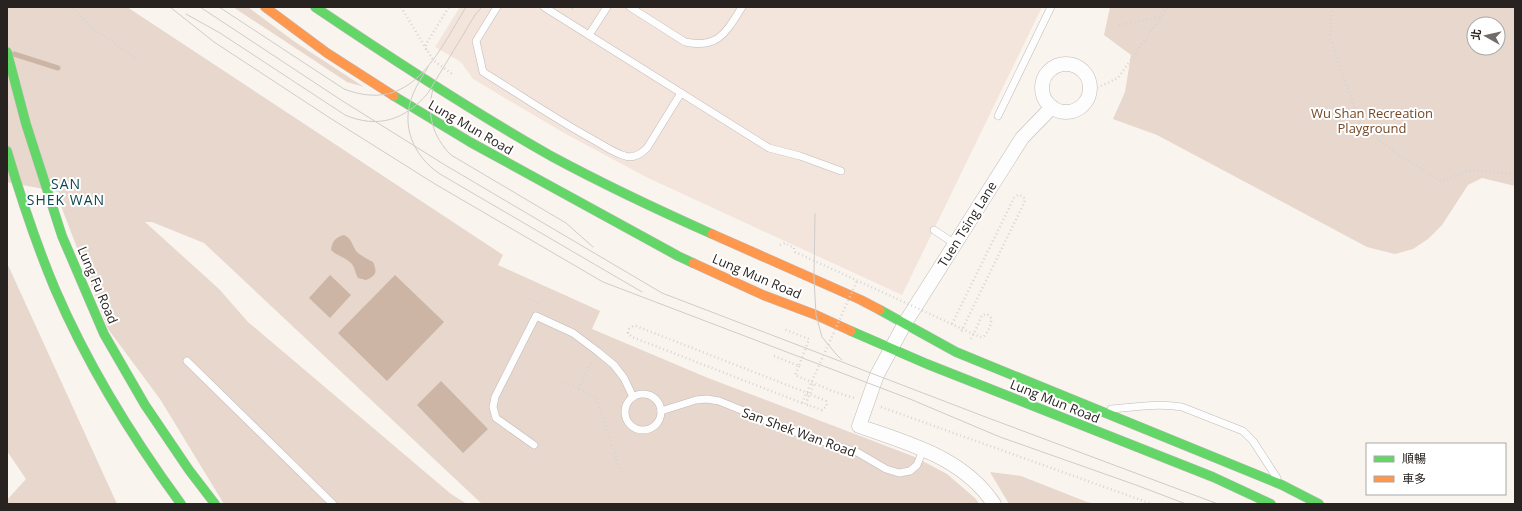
<svg xmlns="http://www.w3.org/2000/svg" width="1522" height="511" viewBox="0 0 1522 511" font-family="'Open Sans','Noto Sans TC',sans-serif">
<rect width="100%" height="100%" fill="#faf4ef"/>
<!-- built -->
<polygon fill="#f3e5dc" points="460,7 1042,7 902,295 646,177 564,133 473,79 461,62 435,47"/>
<!-- green -->
<g fill="#e7d7cc" fill-rule="evenodd">
<polygon points="7,7 127,7 503,255 498,265 600,311 592,329 708,378 915,457 947,474 976,499 979,504 482,504 204,243 152,222 145,222 219,289 248,322 451,494 467,504 224,504 160,399 108,329 58,198 59,192 7,182"/>
<polygon points="233,7 248,7 295,42 364,87 347,82"/>
<path d="M1110 7H1515V186L1482 178 1468 185 1442 225 1428 239 1413 249 1395 254 1367 247 1157 135 1113 119 1125 92 1131 55 1104 35ZM1474 24H1498V48H1474Z"/>
<polygon points="7,263 117,504 7,504 7,500 26,479 7,451"/>
<polygon points="990,472 1021,476 1087,502 1096,504 1009,504"/>
</g>
<!-- water -->
<g fill="#ccb5a4">
<path d="M344 235C352 239 352 245 356 251 361 256 367 259 373 262 377 271 377 276 366 280L358 278C355 273 355 267 351 263 345 257 337 256 331 250 332 241 336 237 344 235Z"/>
<polygon points="330,275 351,295 330,318 309,298"/>
<polygon points="395,275 444,322 387,381 338,333"/>
<polygon points="441,381 488,429 463,453 417,405"/>
</g>
<g fill="none" stroke-linecap="round" stroke-linejoin="round">
<!-- stream -->
<polyline stroke="#ccb5a4" stroke-width="5" points="14,54 58,68"/>
<!-- lane casing -->
<g stroke="#bfbab7" stroke-width="8">
<g id="lane">
<path d="M497 7 476 41 483 72C519 94 555 119 592 139 603 145 614 153 625 156 634 159 641 154 647 148L681 93"/>
<polyline points="544,7 769,148 800,156 841,171"/>
<path d="M630 7 685 42C719 49 726 32 742 7"/>
<polyline points="589,35 607,7"/>
<polyline points="998,116 1051,7"/>
<polyline points="934,230 955,244"/>
<polyline points="187,361 333,504"/>
<circle cx="643" cy="412" r="18"/>
<path d="M1111 409C1134 407 1158 403 1182 407L1243 431 1253 441 1277 478"/>
<polyline points="661,411 696,400 707,399 719,401 808,437 857,452 886,469 899,473 910,471 917,465 923,450"/>
<polyline points="534,445 496,418 493,407 495,397 536,316 573,333 597,351 614,365 624,378 633,397"/>
</g>
</g>
<!-- street casing -->
<g stroke="#bfbab7" stroke-width="15">
<g id="street">
<circle cx="1066" cy="88" r="24"/>
<path d="M994 504C963 457 909 444 859 426L877 375 905 323 1022 138 1052 107"/>
</g>
</g>
<!-- fast casing -->
<g stroke="#bfbab7" stroke-width="10">
<g id="fast">
<path d="M315 7C392 59 470 110 551 156 603 184 658 210 712 234"/>
<polyline points="7,52 26,124 62,236 104,334 145,405 189,470 215,504"/>
<polyline points="394,96 470,142 678,256 693,263"/>
<path d="M7 151C21 198 36 244 55 289 88 366 132 437 181 504"/>
<polyline points="880,310 956,352 1282,485 1319,504"/>
<polyline points="851,331 927,364 1213,477 1271,504"/>
</g>
</g>
<!-- slow casing -->
<g stroke="#bfbab7" stroke-width="10">
<g id="slow">
<polyline points="265,7 327,53 394,96"/>
<polyline points="712,234 861,300 880,310"/>
<polyline points="693,263 763,295 816,315 851,331"/>
</g>
</g>
<!-- path -->
<g stroke="#d6d5d3" stroke-width="2.5" stroke-dasharray="1 3" stroke-linecap="butt">
<polyline points="73,7 90,26 138,60"/>
<polyline points="401,7 433,60 452,74"/>
<polyline points="1332,7 1330,37 1361,126 1396,153 1441,181 1471,170 1515,174"/>
<polyline points="1119,25 1161,17"/>
<polyline points="426,50 426,44 449,7"/>
<polyline points="1090,91 1118,78 1168,7"/>
<polyline points="780,245 785,243 794,248"/>
<polyline points="530,299 538,304"/>
<polyline points="952,324 1014,198 1018,195 1023,196 1025,200 1024,203 960,334"/>
<polyline points="971,339 977,327"/>
<polyline points="774,356 799,366 809,339 784,329"/>
<polyline points="799,366 795,375 832,391 854,398"/>
<polyline points="565,382 596,398 622,475"/>
<polyline points="578,389 592,361"/>
<polyline points="802,403 632,337 628,333 629,329 633,326 636,326 810,394"/>
<polyline points="808,405 805,405 814,384"/>
<polyline points="881,407 1152,504"/>
</g>
<!-- lane -->
<use href="#lane" stroke="#fefdfd" stroke-width="7"/>
<!-- street -->
<use href="#street" stroke="#fefdfd" stroke-width="14"/>
<!-- fast -->
<use href="#fast" stroke="#63d668" stroke-width="9"/>
<!-- slow -->
<use href="#slow" stroke="#ff974d" stroke-width="9"/>
<!-- tram -->
<g stroke="#ceccca" stroke-width="1">
<polyline points="170,7 214,42 330,118 435,184 603,282 910,399 1000,437 1136,485 1186,504"/>
<polyline points="200,7 341,100 445,165 662,293 983,416 1218,504"/>
<path d="M219 7 344 89C412 115 437 54 466 7"/>
<polyline points="570,7 573,9"/>
<path d="M186 14 220 33 345 115C378 129 405 120 428 93L475 15 482 7"/>
<path d="M428 67C423 76 417 84 413 94 400 125 413 156 440 174L642 292"/>
<path d="M433 89C426 114 433 137 451 155L566 223 593 247"/>
<polyline points="815,214 814,278 816,315 822,337 836,354 842,360"/>
</g>
<!-- path-bridge -->
<g stroke="#d6d5d3" stroke-width="2.5" stroke-dasharray="1 3" stroke-linecap="butt">
<path d="M794 248 795 252 980 337H983C988 333 992 324 991 318L987 314 982 315 977 327"/>
<polyline points="807,393 826,401 827,406 822,410 808,405"/>
<polyline points="802,403 857,281"/>
</g>
</g>
<g text-anchor="middle" dominant-baseline="central" stroke-width="4" stroke-linejoin="round" paint-order="stroke">
<!-- park labels -->
<g font-size="13" fill="#744825" stroke="#fff">
<text x="1372" y="113">Wu Shan Recreation<tspan x="1372" dy="15">Playground</tspan></text>
</g>
<!-- street labels -->
<g font-size="13" fill="#282320" stroke="#fff">
<text transform="translate(471 127) rotate(30)">Lung Mun Road</text>
<text transform="translate(967 224) rotate(-58)">Tuen Tsing Lane</text>
<text transform="translate(757 276) rotate(23)">Lung Mun Road</text>
<text transform="translate(98 285) rotate(67)">Lung Fu Road</text>
<text transform="translate(1055 401) rotate(22)">Lung Mun Road</text>
<text transform="translate(799 432) rotate(20)">San Shek Wan Road</text>
</g>
<!-- neighbourhood labels -->
<g font-size="14" letter-spacing="1" fill="#0c4653" stroke="#fff">
<text x="66" y="183">SAN<tspan x="66" dy="16">SHEK WAN</tspan></text>
</g>
</g>
<!-- border -->
<rect width="1522" height="511" fill="none" stroke="#282320" stroke-width="16"/>
<!-- legend -->
<rect x="1366" y="443" width="140" height="52" fill="#ffffff" stroke="#a9a7a6"/>
<rect x="1374" y="456" width="20" height="6" fill="#63d668" stroke="#a9a7a6"/>
<text x="1402" y="463" font-size="12" fill="#282320">順暢</text>
<rect x="1374" y="476" width="20" height="6" fill="#ff974d" stroke="#a9a7a6"/>
<text x="1402" y="483" font-size="12" fill="#282320">車多</text>
<!-- north arrow -->
<g transform="translate(1486 36) rotate(278)"><circle r="19" fill="#ffffff" stroke="#a9a7a6"/>
<path d="M0-3L7 15L0 10L-7 15Z" fill="#726c68"/>
<text y="-6" font-size="11" font-weight="bold" text-anchor="middle" fill="#282320">北</text>
</g>
</svg>
